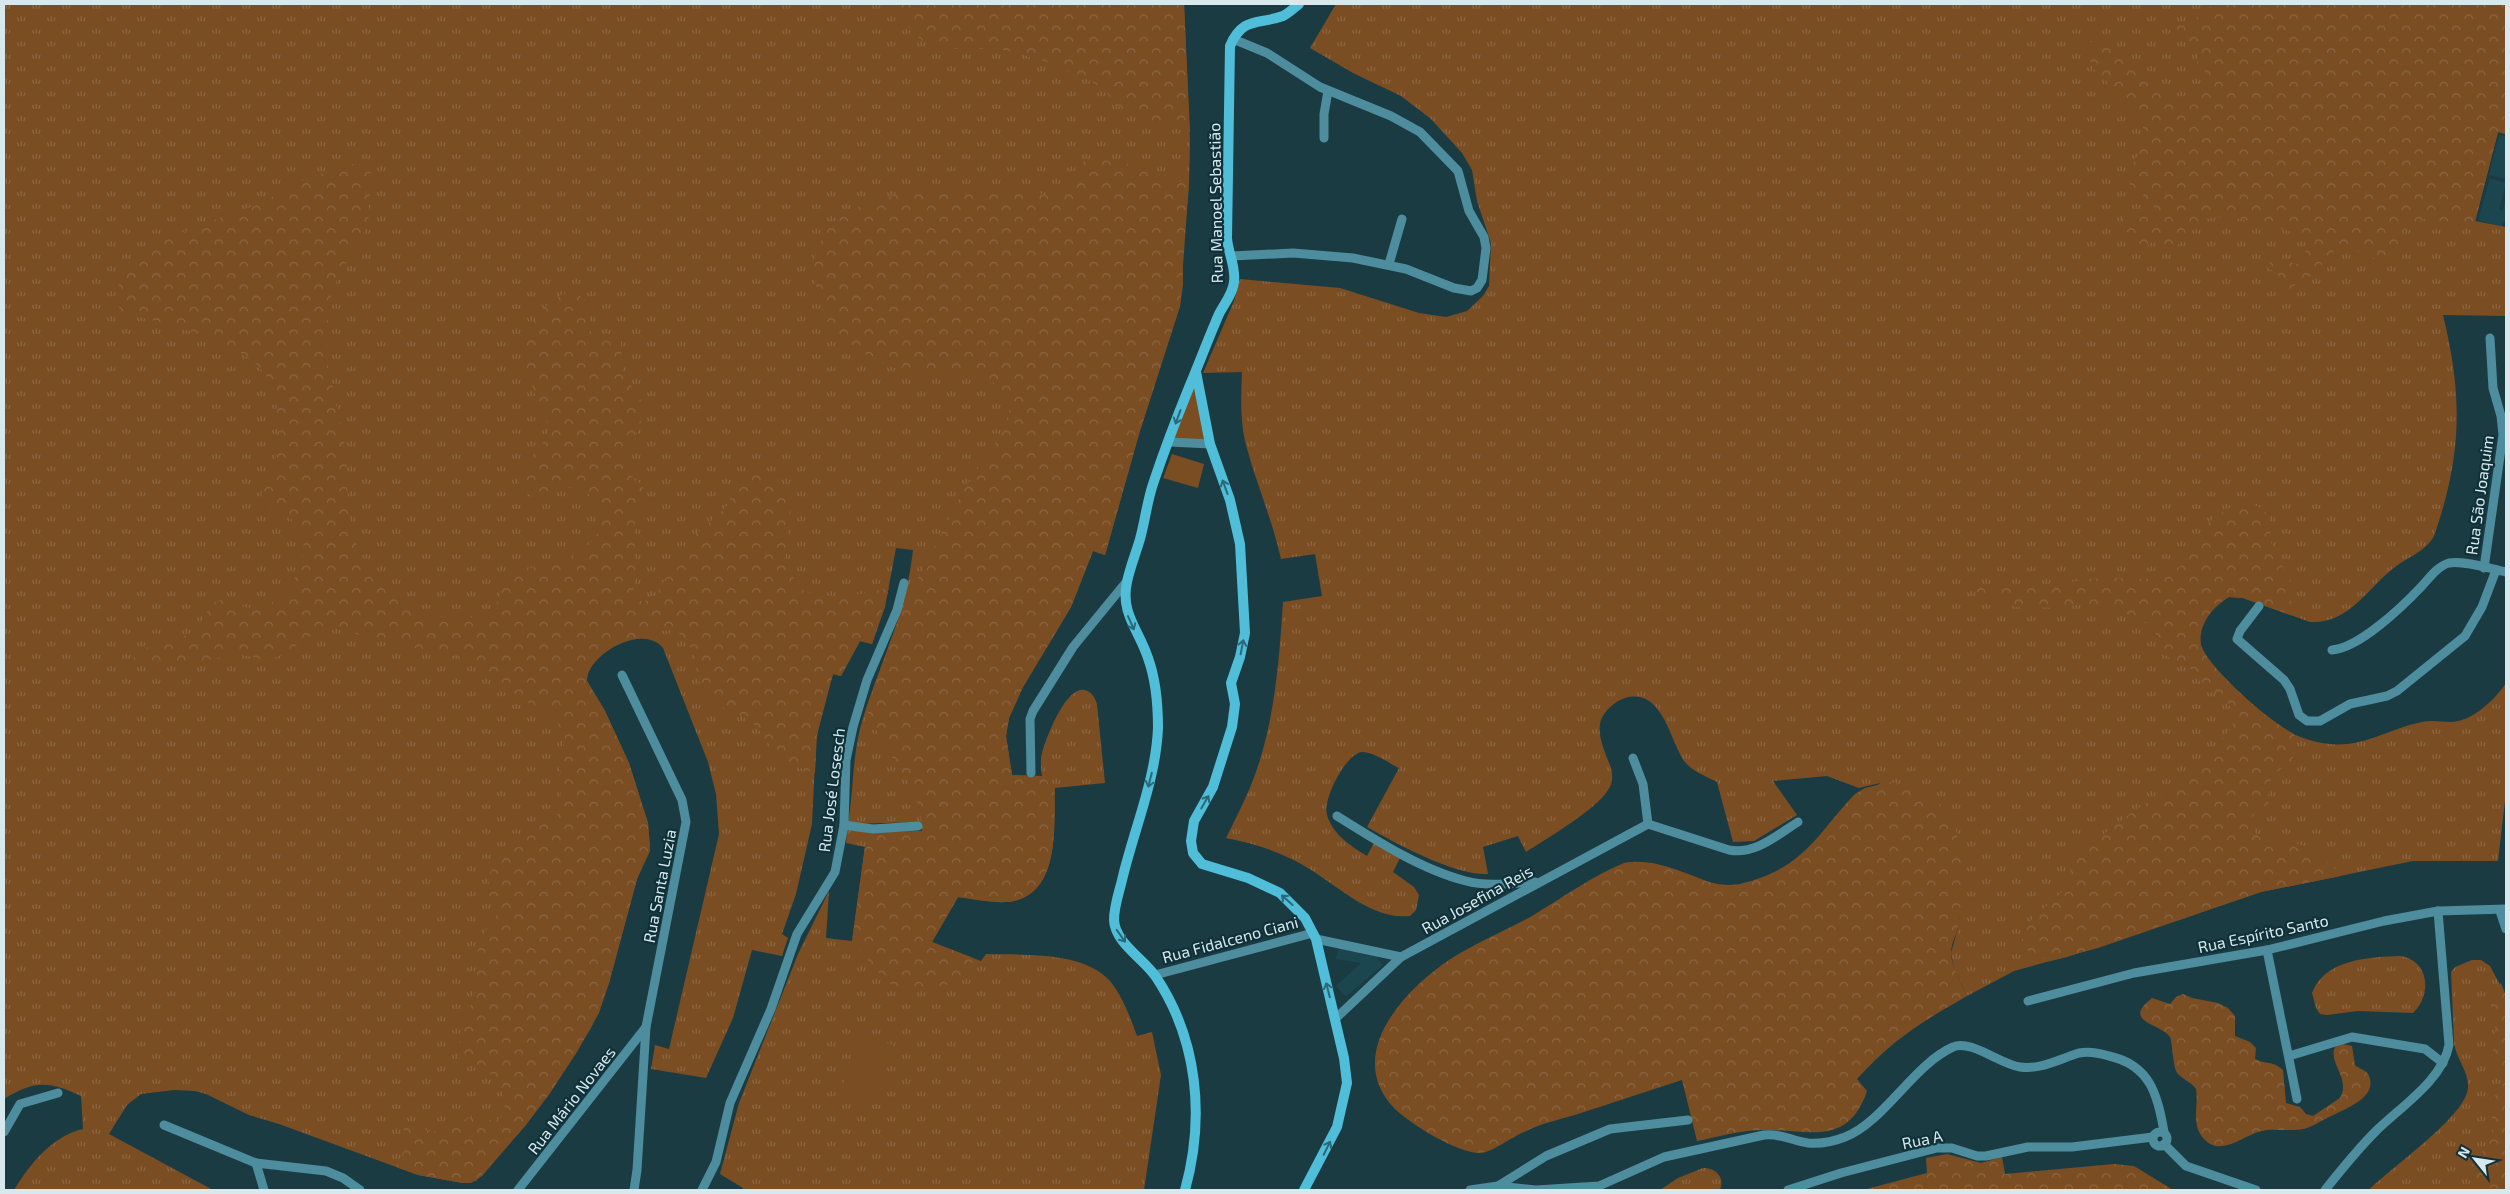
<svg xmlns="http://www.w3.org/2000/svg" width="2510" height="1194" viewBox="0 0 2510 1194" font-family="'Exo 2',sans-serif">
<defs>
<pattern id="grass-tufts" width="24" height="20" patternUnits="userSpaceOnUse" patternTransform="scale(1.25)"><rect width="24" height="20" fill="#7a4d23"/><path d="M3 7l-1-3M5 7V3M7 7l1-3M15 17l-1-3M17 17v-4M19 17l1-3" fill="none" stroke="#8c6743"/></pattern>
<pattern id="forest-crowns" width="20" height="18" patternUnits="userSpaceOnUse" patternTransform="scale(1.25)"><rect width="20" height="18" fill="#7a4d23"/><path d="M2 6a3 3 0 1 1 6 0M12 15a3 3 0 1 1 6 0" fill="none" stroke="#8c6743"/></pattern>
</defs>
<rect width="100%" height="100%" fill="#1b3b43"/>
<!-- built -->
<g fill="#1b4650">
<polygon points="2499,135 2506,137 2506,179 2489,175"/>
<polygon points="2490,178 2506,183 2499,209 2503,211 2506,200 2506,223 2503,222 2502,227 2478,220"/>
<polygon points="1340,948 1376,956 1383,965 1346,996 1336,986 1361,963 1335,959"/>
</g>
<!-- grass -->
<g fill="url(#grass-tufts)">
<path d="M4 4H1184L1190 142 1189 184 1183 249V285L1180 306 1139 434 1105 555 1093 551 1071 607 1023 687 1009 718 1006 736 1012 775 1042 776C1041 768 1040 761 1042 753 1046 738 1066 685 1085 690 1092 692 1095 698 1097 704L1105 783 1055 788C1054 826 1061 896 1008 902 991 903 974 899 958 897L932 942 981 961 986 954C1023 955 1084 951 1110 981 1123 997 1130 1017 1137 1036L1152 1032 1161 1075 1144 1190H742L743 1188 720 1174 739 1103 798 954 829 891 826 938 852 941 865 847 846 843 847 829 883 833 922 831 921 822 848 824C854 788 852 753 863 718 882 658 906 614 913 550L896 548 885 607 872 644 860 641 841 676 833 674 822 710 816 742 812 824 796 894 782 934 788 938 782 956 752 950 733 1018 706 1078 651 1069 655 1045 669 1049 719 834 716 794 708 762 663 648C643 623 586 654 587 681L605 711 629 763 648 823 650 851 637 879 609 983 591 1028 550 1093 525 1126 482 1176 471 1183H463L418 1175 279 1124 249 1115 206 1094 195 1091 174 1090 141 1094 127 1105 109 1134 213 1190H14C29 1165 52 1136 83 1129L81 1096C50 1081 34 1080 4 1099Z"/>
<path d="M1336 4H2506V134L2498 132 2475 221 2506 227V316L2443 315C2463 397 2462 456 2434 536 2425 552 2408 557 2395 567 2368 587 2350 624 2310 622L2243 598 2229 597C2213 606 2195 627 2201 646 2207 666 2273 725 2293 734 2304 739 2318 743 2330 744 2362 748 2391 728 2422 722 2432 720 2442 722 2452 722 2472 721 2495 700 2506 683V792L2498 861H2413L2261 892 2098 948 2014 971 1967 996 1954 969 1951 953 1959 924 1961 870 1792 864 1880 783 1859 788 1827 776 1773 781 1797 815 1754 841 1733 842 1717 782C1707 777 1692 771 1685 762 1670 742 1663 687 1625 698 1615 701 1605 710 1601 720 1596 735 1606 754 1611 768 1613 776 1613 783 1608 790 1597 809 1546 839 1526 852L1518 836 1483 847 1488 874C1455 876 1395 843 1367 827L1399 768C1389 763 1375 753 1363 752 1346 752 1322 801 1327 815 1333 835 1351 846 1367 856L1374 843 1401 856 1393 872 1414 887 1419 895 1416 910 1410 916C1368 920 1335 882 1301 864 1278 851 1252 843 1226 838 1234 822 1242 806 1249 790 1274 731 1279 665 1283 602L1322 596 1315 554 1281 559C1272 518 1255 481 1245 441 1240 418 1241 395 1242 372L1203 373 1234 301 1240 279 1340 288 1419 313 1446 317 1467 311 1483 296 1489 286 1491 243 1477 201 1472 170 1462 153 1431 119 1401 96 1353 73 1310 48Z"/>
<path d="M2400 956C2430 960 2432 996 2413 1013L2358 1011 2327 1015 2320 1014 2316 1008 2312 993C2325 959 2369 957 2400 956Z"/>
<path d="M2472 960H2481L2490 966 2506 996V1190H2369C2390 1168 2468 1115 2468 1087 2469 1072 2456 1058 2454 1043L2451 972 2455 967Z"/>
<path d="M1703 1168C1716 1168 1725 1177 1720 1190H1660L1678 1178Z"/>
</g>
<!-- forest -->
<g fill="url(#forest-crowns)">
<path d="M898 4H1184L1190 132C1168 125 1144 121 1124 110 1115 105 1109 94 1100 87 1072 69 1040 59 1008 51 973 43 929 62 907 24 903 18 899 12 898 4Z"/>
<path d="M2212 4H2506V134L2498 132 2475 222 2454 226 2429 218 2406 225C2386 291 2370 242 2339 250 2325 253 2324 266 2314 274 2306 280 2296 283 2288 291L2282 288C2280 278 2279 273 2269 269L2270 257 2297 264 2305 254 2308 244C2306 242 2303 237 2300 236 2286 227 2221 212 2206 219 2191 226 2183 245 2171 249L2161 243 2152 242 2138 254 2133 250 2130 235 2122 226 2121 220C2130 210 2140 223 2155 208L2142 202 2144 192 2130 186 2128 172 2143 145V125L2138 116 2118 98 2109 84 2094 69 2081 41C2120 42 2131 62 2158 84 2167 92 2177 98 2186 106H2191C2201 96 2208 88 2208 75L2197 63 2199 47 2195 42 2174 39 2171 35 2175 26 2205 14Z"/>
<path d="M1094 159C1127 160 1158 173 1189 184L1180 306 1139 434 1105 555 1093 551 1071 607 1023 687 1009 718 1006 736 1012 775 1042 776 1054 788C1054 826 1061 896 1008 902 991 903 974 899 958 897L932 942 975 959 956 982 944 986 909 990 896 987 885 981 852 941 865 846 873 832 922 831C923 799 905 779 890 754 881 740 873 725 866 709L902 610 963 491 1002 433 1008 421 1010 406 1006 394 987 377 972 372H909L888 366 861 352 836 333 825 319 814 279V262L818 247 827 230 842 216 859 207 906 192 935 188 982 190 1025 188 1056 199C1071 192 1075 174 1084 161Z"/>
<path d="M350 164H359L371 171 368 225 337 280 330 299 327 334 328 365 346 451 348 505 354 539 370 573 415 608 427 615 451 618 486 617C503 607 497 584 513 572 521 566 539 568 550 565 575 559 618 532 596 502 590 493 577 488 566 487 547 494 533 507 519 484 519 458 546 453 549 426 540 406 529 383 525 361 521 338 537 309 556 298 564 292 576 292 584 299 596 309 584 324 593 335L617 337 621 343 622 372 644 405 641 422 625 461 627 472 642 485 647 496 635 521 634 530 636 577 632 597 643 602 654 597 690 540 726 507 740 479 752 471 771 474 784 485 792 498 785 562 799 588C830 602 858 595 889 588L872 644 860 641 841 676 833 674 817 735 815 773C800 768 782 763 772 749 765 740 761 730 751 722 735 709 716 711 704 692 694 676 698 648 682 636 668 625 657 632 643 637 639 639 633 638 628 640 613 645 586 663 587 681L605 711 629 763 648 823 650 846 637 879 609 983 599 1013 577 1052 550 1093 525 1126 476 1181 463 1183 451 1181 418 1175 396 1167 407 1144 403 1127 405 1122 411 1121C452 1153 451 1102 495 1122L502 1116 506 1101 495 1078 483 1068 458 1058 459 1044 475 991 478 947 482 936 497 914V908L488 894 490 873 505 849 515 839 555 818 561 809 560 770 565 738 557 722 550 714 498 687 467 659 388 643 338 629H322L281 656 267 660 237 654 194 663 156 665 131 659C139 653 147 647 156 643 168 638 186 639 195 630 204 622 208 601 222 600 228 599 234 604 240 606 253 611 276 604 285 593 300 576 315 534 291 519 280 512 264 512 262 498 259 486 271 477 274 467 276 458 277 449 277 440 279 419 278 392 265 374 243 341 162 323 125 313 115 306 114 298 118 287 133 241 216 221 256 205 269 200 280 191 293 185 311 177 331 169 350 164Z"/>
<path d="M2242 502C2279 509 2266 523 2273 550 2276 560 2285 567 2289 577 2294 589 2290 603 2290 615L2243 598 2229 597C2212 607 2198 625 2201 645 2210 671 2269 721 2294 734 2298 774 2283 758 2271 780 2266 791 2270 801 2268 811L2255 813 2249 822C2254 829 2256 838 2265 840 2302 840 2317 849 2341 876L2261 892 2067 957 2050 961 2024 949 2022 946C2020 915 2058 905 2069 881 2072 874 2068 863 2070 854L2076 847 2104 834 2135 810 2177 784 2231 729 2236 715 2223 696C2202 690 2204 689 2194 670L2181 666 2164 654 2152 626 2125 613 2079 604 2064 608 2015 607 1967 588C1979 579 2000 588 2015 589 2043 589 2071 580 2099 578 2122 577 2144 582 2167 575 2187 569 2193 539 2206 525 2216 515 2229 508 2242 502Z"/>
<path d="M1890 782C1908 785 1936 796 1947 811 1966 838 1963 892 1959 924 1957 934 1951 943 1951 953 1952 969 1961 982 1967 996 1923 1021 1892 1040 1857 1079L1867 1091C1848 1148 1807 1129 1762 1130 1740 1130 1718 1137 1697 1141L1682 1080C1648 1091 1615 1102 1581 1113 1562 1119 1542 1123 1524 1132 1512 1137 1491 1153 1480 1153 1457 1153 1410 1124 1394 1108 1344 1055 1403 991 1449 960 1475 943 1505 931 1532 916 1562 898 1592 876 1624 863 1650 858 1678 870 1701 879 1724 888 1738 886 1760 878 1809 860 1821 829 1855 794L1865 788Z"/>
<path d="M2501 983 2506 996V1188L2494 1190 2486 1186 2473 1187 2466 1173C2468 1165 2474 1164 2479 1158 2480 1157 2491 1136 2492 1134 2498 1122 2487 1112 2488 1100L2499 1093 2503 1087 2502 1077 2492 1059 2496 1029 2492 1023 2493 1014 2489 997 2486 994Z"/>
<path d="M2183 994 2192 998 2218 1003 2228 1008 2235 1016V1036L2250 1042 2256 1048 2255 1059C2266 1065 2272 1060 2283 1070L2286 1103 2300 1107 2306 1114 2313 1116 2340 1098C2351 1078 2328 1064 2335 1047L2343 1044 2352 1046 2355 1065C2359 1069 2367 1070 2369 1076 2378 1098 2344 1109 2331 1116 2322 1120 2313 1127 2303 1129 2289 1132 2271 1127 2258 1132 2242 1137 2221 1156 2205 1140 2190 1125 2199 1107 2196 1089 2191 1081 2180 1079 2176 1071 2173 1063 2172 1041 2170 1037 2160 1023 2121 1022 2152 998L2170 1004 2176 997Z"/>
<polygon points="1947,1154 1981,1163 2002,1157 2005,1174 2114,1164 2134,1166 2173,1190 1863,1190 1927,1173 1926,1158"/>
</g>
<!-- park -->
<g fill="#7a4d23">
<polygon points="1195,382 1208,443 1173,440"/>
<polygon points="1172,454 1204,464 1198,488 1163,478"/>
<polygon points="860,1035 893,1045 874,1101 841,1090"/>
</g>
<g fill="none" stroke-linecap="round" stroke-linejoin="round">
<!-- street -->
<g stroke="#4d8d9d" stroke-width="9">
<polyline points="1324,138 1324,114 1328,91"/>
<polyline points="1232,256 1293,253 1353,258 1406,269 1454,288 1471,291 1477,288 1482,280 1486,248 1484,237 1469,211 1458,171 1420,132 1391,116 1320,87 1267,53 1233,39"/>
<polyline points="1389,264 1402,219"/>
<polyline points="1170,442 1210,444"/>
<polyline points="2484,568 2503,435 2501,416 2493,388 2490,338"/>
<polyline points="2259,606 2240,631 2237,639 2284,680 2290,689 2299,715 2307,721 2320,721 2350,704 2387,696 2397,691 2465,636 2482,607 2496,570"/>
<path d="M2332 650C2359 648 2402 607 2420 588 2428 580 2437 566 2449 563 2463 560 2491 569 2506 572"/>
<polyline points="622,675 682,800 686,822 646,1027 637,1170 634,1190"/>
<polyline points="1633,758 1643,784 1648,824"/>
<polyline points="1031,773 1030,719 1033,711 1073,647 1127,581"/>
<path d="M1337 816C1375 840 1422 870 1466 881 1488 887 1513 883 1535 882"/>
<polyline points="844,825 873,829 918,826"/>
<polyline points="2500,911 2506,929"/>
<polyline points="1316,939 1401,957"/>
<polyline points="2267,950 2297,1099"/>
<polyline points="1155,975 1313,933"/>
<polyline points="2028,1001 2134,973 2267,950 2384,921 2438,911 2506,909"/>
<path d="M1335 1019 1401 957 1648 824 1729 850C1755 855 1777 835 1798 822"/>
<polyline points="2289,1056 2352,1037 2425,1049 2443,1063"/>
<polyline points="164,1125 256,1163 326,1171 343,1178 360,1190"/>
<circle cx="2160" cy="1139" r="7"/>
<polyline points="4,1132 20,1104 58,1093"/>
<polyline points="2164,1144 2186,1166 2256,1190"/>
<polyline points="256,1163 264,1190"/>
<path d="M1498 1186 1536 1190 1599 1186 1664 1157 1764 1135C1780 1133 1793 1141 1808 1143 1820 1144 1835 1141 1845 1137 1883 1123 1914 1064 1953 1047 1970 1039 2000 1064 2020 1067 2041 1070 2059 1059 2079 1053 2089 1051 2099 1053 2109 1056 2150 1065 2158 1095 2164 1132"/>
<polyline points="518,1190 646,1027"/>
<polyline points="702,1190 716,1162 730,1103 771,1009 797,934 835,872 844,825 846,760 853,727 867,680 897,610 904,583"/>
<polyline points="1470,1190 1498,1186 1546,1156 1610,1129 1688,1120"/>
<polyline points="1788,1190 1841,1173 1937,1148 1952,1148 1977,1156 1986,1156 2028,1147 2072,1147 2153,1137"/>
<path d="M2325 1190C2341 1170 2357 1150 2375 1132 2399 1108 2443 1080 2449 1045L2438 911"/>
</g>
<!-- secondary -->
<g stroke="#50bed8" stroke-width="10">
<polyline points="1196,372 1210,444 1230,500 1240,544 1245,633 1240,657 1231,683 1235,704 1232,727 1213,787 1194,821 1191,841 1193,853 1202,864 1248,878 1280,893 1305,918 1316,939 1344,1058 1347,1083 1337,1127 1304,1190"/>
<path d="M1185 1190C1205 1118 1198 1040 1156 977 1144 959 1115 943 1114 920 1114 905 1120 890 1123 876 1135 827 1156 778 1158 728 1158 705 1156 680 1148 658 1139 630 1120 613 1127 582 1130 567 1136 553 1140 539 1145 521 1147 502 1153 484 1164 451 1177 417 1190 385 1200 361 1209 337 1219 314 1224 304 1233 294 1234 282 1236 266 1228 253 1227 238L1230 46C1243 16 1258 25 1283 16 1289 13 1294 8 1299 4"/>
</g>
</g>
<!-- one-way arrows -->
<defs><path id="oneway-shaft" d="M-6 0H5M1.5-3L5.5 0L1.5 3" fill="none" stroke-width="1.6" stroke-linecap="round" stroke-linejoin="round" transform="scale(1.25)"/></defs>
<g stroke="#2a6979">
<use href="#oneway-shaft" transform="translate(1178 417) rotate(110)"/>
<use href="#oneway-shaft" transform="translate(1225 487) rotate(-110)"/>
<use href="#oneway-shaft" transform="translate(1131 623) rotate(66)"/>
<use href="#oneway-shaft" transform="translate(1242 647) rotate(-79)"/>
<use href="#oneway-shaft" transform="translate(1150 780) rotate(104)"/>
<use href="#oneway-shaft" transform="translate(1205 802) rotate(-60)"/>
<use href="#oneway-shaft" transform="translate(1287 900) rotate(-138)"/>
<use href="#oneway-shaft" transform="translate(1121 936) rotate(55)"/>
<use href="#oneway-shaft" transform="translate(1328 990) rotate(-104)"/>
<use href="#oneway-shaft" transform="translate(1327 1148) rotate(-64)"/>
</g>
<g text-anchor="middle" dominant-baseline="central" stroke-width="4.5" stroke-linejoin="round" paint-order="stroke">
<!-- street labels -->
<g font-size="16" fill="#d7e9ed" stroke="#103139">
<text transform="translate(1215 203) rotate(-91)">Rua Manoel Sebastião</text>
<text transform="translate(2479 495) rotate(-82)">Rua São Joaquim</text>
<text transform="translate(831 790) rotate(-83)">Rua José Losesch</text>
<text transform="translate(659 886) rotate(-79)">Rua Santa Luzia</text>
<text transform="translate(1477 899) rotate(-29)">Rua Josefina Reis</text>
<text transform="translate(2263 933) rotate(-12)">Rua Espírito Santo</text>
<text transform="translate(1230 939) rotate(-15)">Rua Fidalceno Ciani</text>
<text transform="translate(571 1100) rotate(-52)">Rua Mário Novaes</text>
<text transform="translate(1922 1139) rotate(-12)">Rua A</text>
</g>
</g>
<!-- border -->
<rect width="2510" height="1194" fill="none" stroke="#d7e9ed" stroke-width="10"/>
<!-- north arrow -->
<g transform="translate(2475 1159) rotate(300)" stroke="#103139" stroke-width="4" paint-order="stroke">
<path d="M0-4L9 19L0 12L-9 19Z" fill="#d7e9ed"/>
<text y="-8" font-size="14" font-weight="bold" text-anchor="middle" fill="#d7e9ed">N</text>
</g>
</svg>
